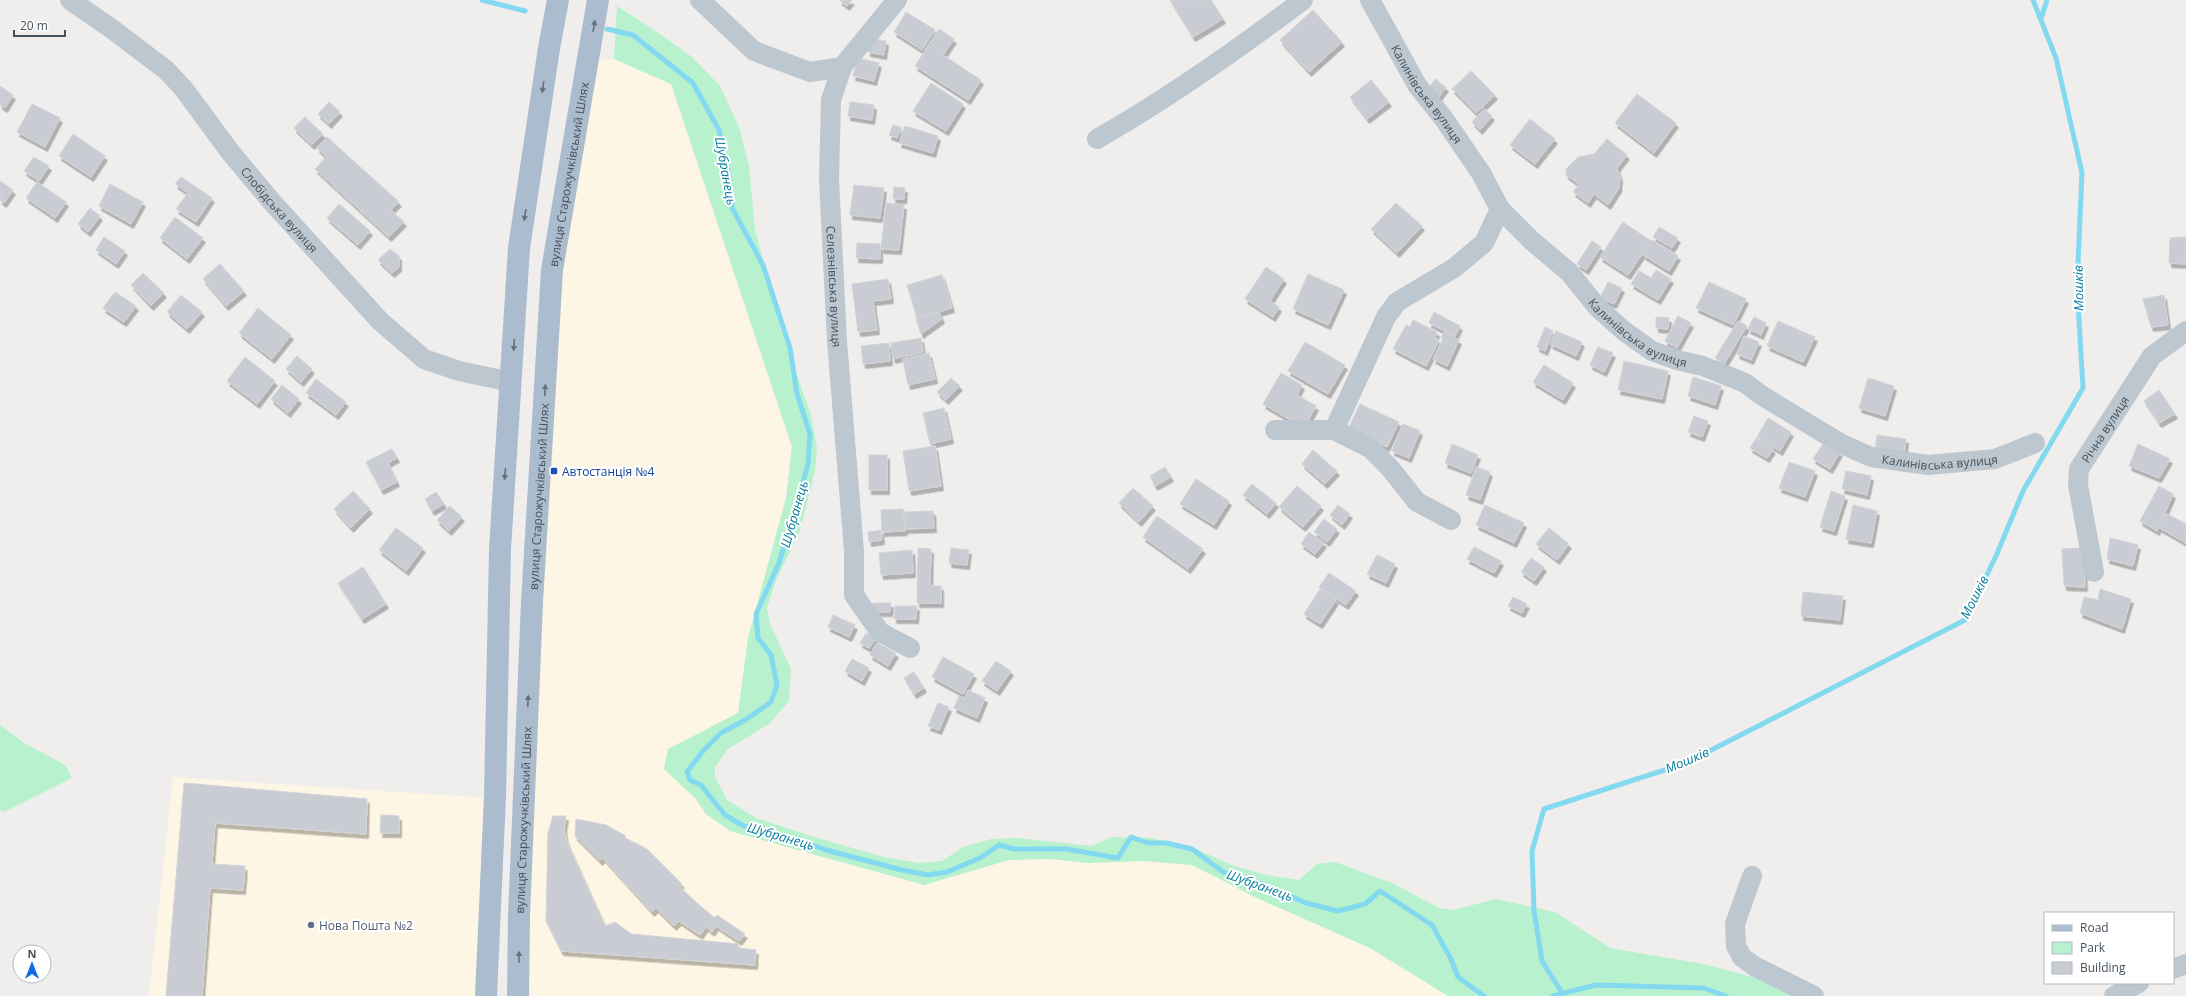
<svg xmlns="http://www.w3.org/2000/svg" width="2186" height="996" viewBox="0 0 2186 996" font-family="'Open Sans',sans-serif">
<defs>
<filter id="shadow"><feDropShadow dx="2.5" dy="4.5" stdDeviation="0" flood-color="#0004"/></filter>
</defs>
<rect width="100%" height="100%" fill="#f0eded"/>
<!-- commercial -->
<g fill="#fdf6e4">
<polygon points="614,59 671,84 792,447 786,498 748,638 738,713 668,749 664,769 695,798 706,814 730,831 924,885 1009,860 1051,859 1088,863 1143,861 1192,865 1259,899 1370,948 1448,996 517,996 516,836 579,61"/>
<polygon points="173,777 488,798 480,996 149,996"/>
</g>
<!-- green -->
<g fill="#b8f1ce">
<polygon points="617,6 657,32 692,57 720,86 739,127 749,166 755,229 780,327 811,415 817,448 815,471 800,531 777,578 767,607 770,624 791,669 789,701 769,724 728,749 715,767 715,777 727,800 756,818 814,837 884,857 919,863 942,861 963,847 991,839 1016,838 1092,846 1111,837 1151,838 1194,848 1234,866 1267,875 1299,880 1317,864 1335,862 1392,883 1439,908 1453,910 1496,899 1555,912 1610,948 1703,964 1764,980 1791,996 1448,996 1370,948 1259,899 1192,865 1143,861 1088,863 1051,859 1009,860 924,885 730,831 706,814 695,798 664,769 668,749 738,713 748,638 786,498 792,447 671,84 614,59"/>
<polygon points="0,725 24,743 65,765 72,778 4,812 0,810"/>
</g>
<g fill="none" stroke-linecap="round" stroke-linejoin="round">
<!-- stream -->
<g stroke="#83d9f0" stroke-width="5">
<polyline points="482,0 525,11"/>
<polyline points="2041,19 2047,0"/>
<polyline points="607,29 633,35 693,83 719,130 729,176 732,208 763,265 790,348 797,394 810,434 808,464 794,514 779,563 756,614 758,638 771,655 777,685 771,702 745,720 721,733 703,751 687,772 690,780 701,785 725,815 744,826 765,834 796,839 826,850 902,870 928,875 947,872 980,858 999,845 1014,849 1066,849 1118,858 1131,837 1148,843 1166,843 1192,849 1223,872 1268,886 1306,903 1338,911 1365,904 1380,891 1432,925 1451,959 1458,977 1484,996"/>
<polyline points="1562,993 1542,961 1534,911 1532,851 1544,809 1686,763 1965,620 1996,556 2023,491 2083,388 2077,286 2082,173 2056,58 2033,0"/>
<polyline points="1553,996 1596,985 1704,988 1726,996"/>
</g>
</g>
<!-- building -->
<g fill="#c9ccd2" stroke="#d1d3d9" filter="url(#shadow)">
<polygon points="839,0 852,0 847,6"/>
<polygon points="1170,0 1211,0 1223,19 1193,37"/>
<polygon points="1313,10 1342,42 1309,72 1280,40"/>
<polygon points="906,12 935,30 922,50 894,32"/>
<polygon points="939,29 954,39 943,55 981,80 968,100 915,66"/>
<polygon points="870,38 886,41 884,55 868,52"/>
<polygon points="858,58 879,63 874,81 853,76"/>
<polygon points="1471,71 1495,95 1476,113 1452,89"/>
<polygon points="1435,79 1446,87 1438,98 1427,91"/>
<polygon points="1371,80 1389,102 1367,119 1350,97"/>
<polygon points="931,83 963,104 946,131 913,111"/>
<polygon points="0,86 13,95 5,108 0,105"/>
<polygon points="1637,94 1676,123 1654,153 1615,123"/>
<polygon points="329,102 340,112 329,124 318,114"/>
<polygon points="850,102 874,105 872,120 848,116"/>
<polygon points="32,104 60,118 45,147 17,132"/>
<polygon points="1484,109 1492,116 1480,130 1472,122"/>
<polygon points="305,117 323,134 312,145 294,128"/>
<polygon points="1530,119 1555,139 1535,164 1510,145"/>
<polygon points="893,125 902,128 897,138 889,135"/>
<polygon points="905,126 938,136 933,153 899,143"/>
<polygon points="73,134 105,156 91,177 59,156"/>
<polygon points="327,137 399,202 391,210 404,222 389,237 315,169 326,157 317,148"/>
<polygon points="1607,139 1627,155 1617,168 1620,177 1619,188 1608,205 1594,194 1588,203 1573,192 1579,184 1566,175 1566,169 1578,157 1594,154"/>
<polygon points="34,157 49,166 39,181 24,171"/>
<polygon points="181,177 212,198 196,222 176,209 188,193 175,184"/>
<polygon points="0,181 13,190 4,203 0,200"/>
<polygon points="37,182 66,202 55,218 26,198"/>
<polygon points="110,184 143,202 131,224 99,206"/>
<polygon points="854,185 884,188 880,218 850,215"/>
<polygon points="894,187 905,188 904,199 893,199"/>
<polygon points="886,203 904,205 899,250 881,249"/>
<polygon points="1396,203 1422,226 1397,253 1371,229"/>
<polygon points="339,204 370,231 358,245 327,218"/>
<polygon points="90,208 100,216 88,232 78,224"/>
<polygon points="175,217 203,238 187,259 160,238"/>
<polygon points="1623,222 1651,241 1628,275 1600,257"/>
<polygon points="1659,227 1678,238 1672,248 1653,237"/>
<polygon points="104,237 125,251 116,264 96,250"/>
<polygon points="2186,237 2186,264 2169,263 2170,238"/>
<polygon points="1652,240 1678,256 1669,271 1643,255"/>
<polygon points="1592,241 1601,247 1586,270 1577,264"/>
<polygon points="857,243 880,244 880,259 856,258"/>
<polygon points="390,249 399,256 399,267 392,273 378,260"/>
<polygon points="220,264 244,291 226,306 203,279"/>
<polygon points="1266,267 1284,279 1270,301 1279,307 1273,317 1245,299"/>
<polygon points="1656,270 1671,279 1658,300 1631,284 1639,271 1651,278"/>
<polygon points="143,273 164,293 151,306 131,285"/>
<polygon points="1308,274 1344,290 1328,325 1293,309"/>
<polygon points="942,275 952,308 917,318 907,285"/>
<polygon points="888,279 891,299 873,301 877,330 858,332 852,284"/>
<polygon points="1608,282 1622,288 1614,304 1600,298"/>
<polygon points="1709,282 1746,299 1733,325 1696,308"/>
<polygon points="115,292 136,306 124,322 103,308"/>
<polygon points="181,295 202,312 187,329 167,312"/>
<polygon points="2164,295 2168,325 2151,327 2143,299"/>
<polygon points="258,308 291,335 272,359 239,333"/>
<polygon points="939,312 942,319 921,334 916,319"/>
<polygon points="1434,312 1460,326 1455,336 1429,323"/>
<polygon points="1678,316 1691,323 1677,348 1665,341"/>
<polygon points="1656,317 1669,318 1668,329 1656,328"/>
<polygon points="1754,317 1766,323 1761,335 1748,329"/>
<polygon points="1413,320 1437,332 1435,338 1439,340 1426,366 1393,349 1406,325 1410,327"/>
<polygon points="1738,321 1747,326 1724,364 1715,358"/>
<polygon points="1778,321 1815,337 1803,362 1767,346"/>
<polygon points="1545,327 1553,331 1545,351 1537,347"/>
<polygon points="1556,331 1582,342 1576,356 1550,344"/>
<polygon points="1444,332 1459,340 1447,366 1433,359 1443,339 1441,338"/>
<polygon points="1744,336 1759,342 1751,360 1737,354"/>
<polygon points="921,338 923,352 893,359 891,343"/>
<polygon points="1305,342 1345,365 1328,394 1288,371"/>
<polygon points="889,343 890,361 863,364 861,346"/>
<polygon points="1598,347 1613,353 1604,372 1590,365"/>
<polygon points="929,353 935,379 908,385 903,359"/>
<polygon points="297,356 312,369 301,382 286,369"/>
<polygon points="245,357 275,381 257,404 227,381"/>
<polygon points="1624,361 1668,371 1662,399 1618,390"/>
<polygon points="1544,365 1573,383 1563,400 1533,382"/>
<polygon points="1281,373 1302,385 1297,395 1316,406 1304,428 1263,404"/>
<polygon points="1693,377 1721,386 1715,405 1688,396"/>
<polygon points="951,378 960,386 946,400 937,392"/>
<polygon points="1868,378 1894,386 1885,416 1859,408"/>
<polygon points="316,379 346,402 336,415 306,393"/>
<polygon points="282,385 299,399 288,413 271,399"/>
<polygon points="2159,390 2175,414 2159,423 2144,401"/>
<polygon points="1360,404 1399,422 1387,447 1348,429"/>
<polygon points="944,408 951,439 930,444 923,413"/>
<polygon points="1694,416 1708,421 1702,437 1688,432"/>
<polygon points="1768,418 1791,432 1780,451 1757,437"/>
<polygon points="1403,424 1420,431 1409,458 1392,451"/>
<polygon points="1877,435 1906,439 1904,455 1875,452"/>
<polygon points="1756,438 1773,449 1767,458 1750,448"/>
<polygon points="1824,442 1840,452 1830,469 1813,459"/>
<polygon points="1452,444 1478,455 1471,473 1445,463"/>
<polygon points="2138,444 2170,459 2159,478 2129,466"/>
<polygon points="935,446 941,486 909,491 903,451"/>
<polygon points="392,449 397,458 388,463 397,482 381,490 366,462"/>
<polygon points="1313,450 1337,471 1325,484 1302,464"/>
<rect x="869" y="455" width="18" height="35"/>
<polygon points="1789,462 1815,471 1805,497 1779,488"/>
<polygon points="1165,467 1171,477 1155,486 1150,476"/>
<polygon points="1476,467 1490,472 1480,500 1466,495"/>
<polygon points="1846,471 1871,476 1867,495 1842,489"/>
<polygon points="1196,479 1229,501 1214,525 1180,504"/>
<polygon points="1252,484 1276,503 1267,514 1243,495"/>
<polygon points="1297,486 1321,506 1303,527 1279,507"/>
<polygon points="2159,486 2173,494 2157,531 2140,521"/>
<polygon points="1133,488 1153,506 1139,522 1119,503"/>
<polygon points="353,491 370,509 351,528 334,509"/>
<polygon points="1831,491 1845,496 1834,531 1820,527"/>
<polygon points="436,492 444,504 432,511 425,499"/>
<polygon points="1338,505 1350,514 1342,525 1330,515"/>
<polygon points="1485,505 1524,523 1514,543 1476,525"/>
<polygon points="1853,505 1877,511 1871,543 1846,539"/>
<polygon points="450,506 462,517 449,531 437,520"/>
<polygon points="903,509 905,531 882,532 881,510"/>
<polygon points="933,511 934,528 905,529 904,512"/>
<polygon points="2165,513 2186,524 2186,543 2158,527"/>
<polygon points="1157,516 1203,549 1188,569 1143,537"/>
<polygon points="1324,519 1337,529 1327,542 1314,532"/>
<polygon points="396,528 423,548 406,571 379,550"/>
<polygon points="1549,528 1569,544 1557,560 1536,544"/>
<polygon points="881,530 882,540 869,542 868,532"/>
<polygon points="1309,532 1324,543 1315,554 1301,544"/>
<polygon points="2110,538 2138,545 2133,566 2107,559"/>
<polygon points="1474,547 1501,561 1494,573 1467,559"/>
<polygon points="918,548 931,549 930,586 941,586 941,603 917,603"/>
<polygon points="951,548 969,550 967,565 949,563"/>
<polygon points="2084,548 2085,587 2064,586 2062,549"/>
<polygon points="912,550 913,573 881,575 879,553"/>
<polygon points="1377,555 1395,564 1386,583 1367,574"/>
<polygon points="1531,558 1544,567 1534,581 1521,572"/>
<polygon points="363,567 386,604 362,619 338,583"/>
<polygon points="1329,573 1356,591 1346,605 1319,587"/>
<polygon points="1320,589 1336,600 1320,624 1304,614"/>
<polygon points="2100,589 2131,599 2122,629 2080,613 2084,597 2098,600"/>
<polygon points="1803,592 1843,596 1840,620 1801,616"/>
<polygon points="1513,597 1527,604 1522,613 1508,606"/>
<polygon points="873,603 891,603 890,612 872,612"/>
<polygon points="895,606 917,606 916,619 894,619"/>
<polygon points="833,615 855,625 849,637 828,627"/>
<polygon points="866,633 876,638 869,648 860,643"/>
<polygon points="877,643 896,653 888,666 870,655"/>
<polygon points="943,657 974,674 963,694 932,677"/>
<polygon points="852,659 869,668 862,681 845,671"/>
<polygon points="996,661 1011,671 997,691 982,681"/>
<polygon points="914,672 924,688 914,694 904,678"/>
<polygon points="968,690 985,698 977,718 954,708 959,696 964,699"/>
<polygon points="938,703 949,707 939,730 928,726"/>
<polygon points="184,783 367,799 366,834 215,823 212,864 245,866 243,890 210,888 202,996 166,996"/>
<polygon points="381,815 399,816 399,833 380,833"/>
<polygon points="553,816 566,816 564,828 566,840 605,926 615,922 631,934 739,944 739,948 756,950 755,965 561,951 546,921 548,833"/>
<polygon points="576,819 606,825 626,836 625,838 647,849 682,884 679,886 697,903 715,918 717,915 745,934 739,941 716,926 712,932 706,927 700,935 679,921 674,926 656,908 652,912 603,858 600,861 575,836"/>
</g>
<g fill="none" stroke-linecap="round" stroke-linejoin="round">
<!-- minor -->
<g stroke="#bcc7d0" stroke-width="20">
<path id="s1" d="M70 0 112 29 166 70 183 88 231 153 272 202 380 321 424 359 459 371 511 382"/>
<path id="s2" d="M700 0 754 51 810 72 842 67 831 100 829 179 837 341 854 551V595L880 632 910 648"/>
<path id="s3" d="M1370 0 1417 85 1444 119 1481 173 1500 209 1532 241 1569 272 1598 308 1624 331 1652 351 1677 360 1703 366 1745 383 1761 395 1840 443 1871 457 1928 465 1995 459 2035 443"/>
<polyline points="842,67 897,0"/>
<path d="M1097 139C1169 98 1237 50 1303 0"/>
<polyline points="1275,430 1334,430"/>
<polyline points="1451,520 1417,502 1390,468 1370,448 1334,430 1386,317 1397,302 1454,268 1484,243 1500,209"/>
<path id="s4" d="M2094 572 2078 485 2079 469 2152 356 2186 331"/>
<polyline points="1752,876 1735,924 1736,946 1742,957 1754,966 1814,996"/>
<polyline points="2173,969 2186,964"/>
<polyline points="2114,996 2139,983"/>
</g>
<!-- major -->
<g stroke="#abbcce" stroke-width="22">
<polyline points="486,996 495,796 500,549 519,248 549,48 558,0"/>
<path id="s5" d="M518 996 519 916 532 602 552 270 598 0"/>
</g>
</g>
<!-- one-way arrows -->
<defs><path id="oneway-solid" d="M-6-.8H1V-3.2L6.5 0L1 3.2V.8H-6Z"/></defs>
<g fill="#63707e">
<use href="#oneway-solid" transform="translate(594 26) rotate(-80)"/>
<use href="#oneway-solid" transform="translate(543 87) rotate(98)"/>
<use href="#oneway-solid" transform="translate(525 215) rotate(99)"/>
<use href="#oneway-solid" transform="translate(514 345) rotate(93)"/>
<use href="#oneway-solid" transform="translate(545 390) rotate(-87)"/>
<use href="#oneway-solid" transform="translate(505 474) rotate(94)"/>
<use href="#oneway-solid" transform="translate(528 701) rotate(-88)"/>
<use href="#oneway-solid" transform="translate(519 957) rotate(-90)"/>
</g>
<!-- markers -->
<rect fill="#1a4fb4" stroke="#fff" stroke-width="1.5" x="550" y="467" width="8" height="8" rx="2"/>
<circle fill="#5c6f8a" stroke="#fff" stroke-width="1.5" cx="311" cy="925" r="4"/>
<g text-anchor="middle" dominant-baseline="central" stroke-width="4" stroke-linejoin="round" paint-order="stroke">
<!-- street labels -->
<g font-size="12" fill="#44505b" stroke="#fff">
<text stroke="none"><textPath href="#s3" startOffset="110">Калинівська вулиця</textPath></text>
<text stroke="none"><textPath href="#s5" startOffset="824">вулиця Старожучківський Шлях</textPath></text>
<text stroke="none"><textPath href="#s1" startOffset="299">Слобідська вулиця</textPath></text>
<text stroke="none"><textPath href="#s2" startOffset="388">Селезнівська вулиця</textPath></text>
<text stroke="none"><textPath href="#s3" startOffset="434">Калинівська вулиця</textPath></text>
<text stroke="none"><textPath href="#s4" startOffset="152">Річна вулиця</textPath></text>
<text stroke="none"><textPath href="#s3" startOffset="770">Калинівська вулиця</textPath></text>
<text stroke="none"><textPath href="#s5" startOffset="500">вулиця Старожучківський Шлях</textPath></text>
<text stroke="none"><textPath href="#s5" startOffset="176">вулиця Старожучківський Шлях</textPath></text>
</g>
<!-- transit labels -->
<g font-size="12" fill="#164399" stroke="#fff" text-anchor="start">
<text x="562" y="471">Автостанція №4</text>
</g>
<!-- service labels -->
<g font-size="12" fill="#4e5e75" stroke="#fff" text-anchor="start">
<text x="319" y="925">Нова Пошта №2</text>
</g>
<!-- water labels -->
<g font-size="13" font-style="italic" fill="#067d9e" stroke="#fff">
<text transform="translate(726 171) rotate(80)">Шубранець</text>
<text transform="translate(2078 288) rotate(-91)">Мошків</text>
<text transform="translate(794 514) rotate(-74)">Шубранець</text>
<text transform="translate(1974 597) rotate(-63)">Мошків</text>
<text transform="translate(1687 760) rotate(-23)">Мошків</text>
<text transform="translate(781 836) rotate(16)">Шубранець</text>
<text transform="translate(1260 885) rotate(20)">Шубранець</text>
</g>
</g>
<!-- legend -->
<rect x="2044" y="912" width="130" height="72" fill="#ffffff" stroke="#b4b9bd"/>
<rect x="2052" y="925" width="20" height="6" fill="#abbcce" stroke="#b4b9bd"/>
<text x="2080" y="932" font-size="12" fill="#44505b">Road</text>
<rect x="2052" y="942" width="20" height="12" fill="#b8f1ce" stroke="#b4b9bd"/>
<text x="2080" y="952" font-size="12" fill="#44505b">Park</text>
<rect x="2052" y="962" width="20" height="12" fill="#c9ccd2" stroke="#b4b9bd"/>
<text x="2080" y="972" font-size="12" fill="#44505b">Building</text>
<!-- north arrow -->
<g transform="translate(32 964)"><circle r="19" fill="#ffffff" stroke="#b4b9bd"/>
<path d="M0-3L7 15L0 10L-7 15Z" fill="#106ce7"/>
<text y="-6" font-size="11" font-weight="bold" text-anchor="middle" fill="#44505b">N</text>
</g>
<!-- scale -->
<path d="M14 30v6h51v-6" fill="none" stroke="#44505b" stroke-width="2"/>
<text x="20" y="30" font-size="12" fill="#44505b" stroke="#ffffff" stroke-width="3" paint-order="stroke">20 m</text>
</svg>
